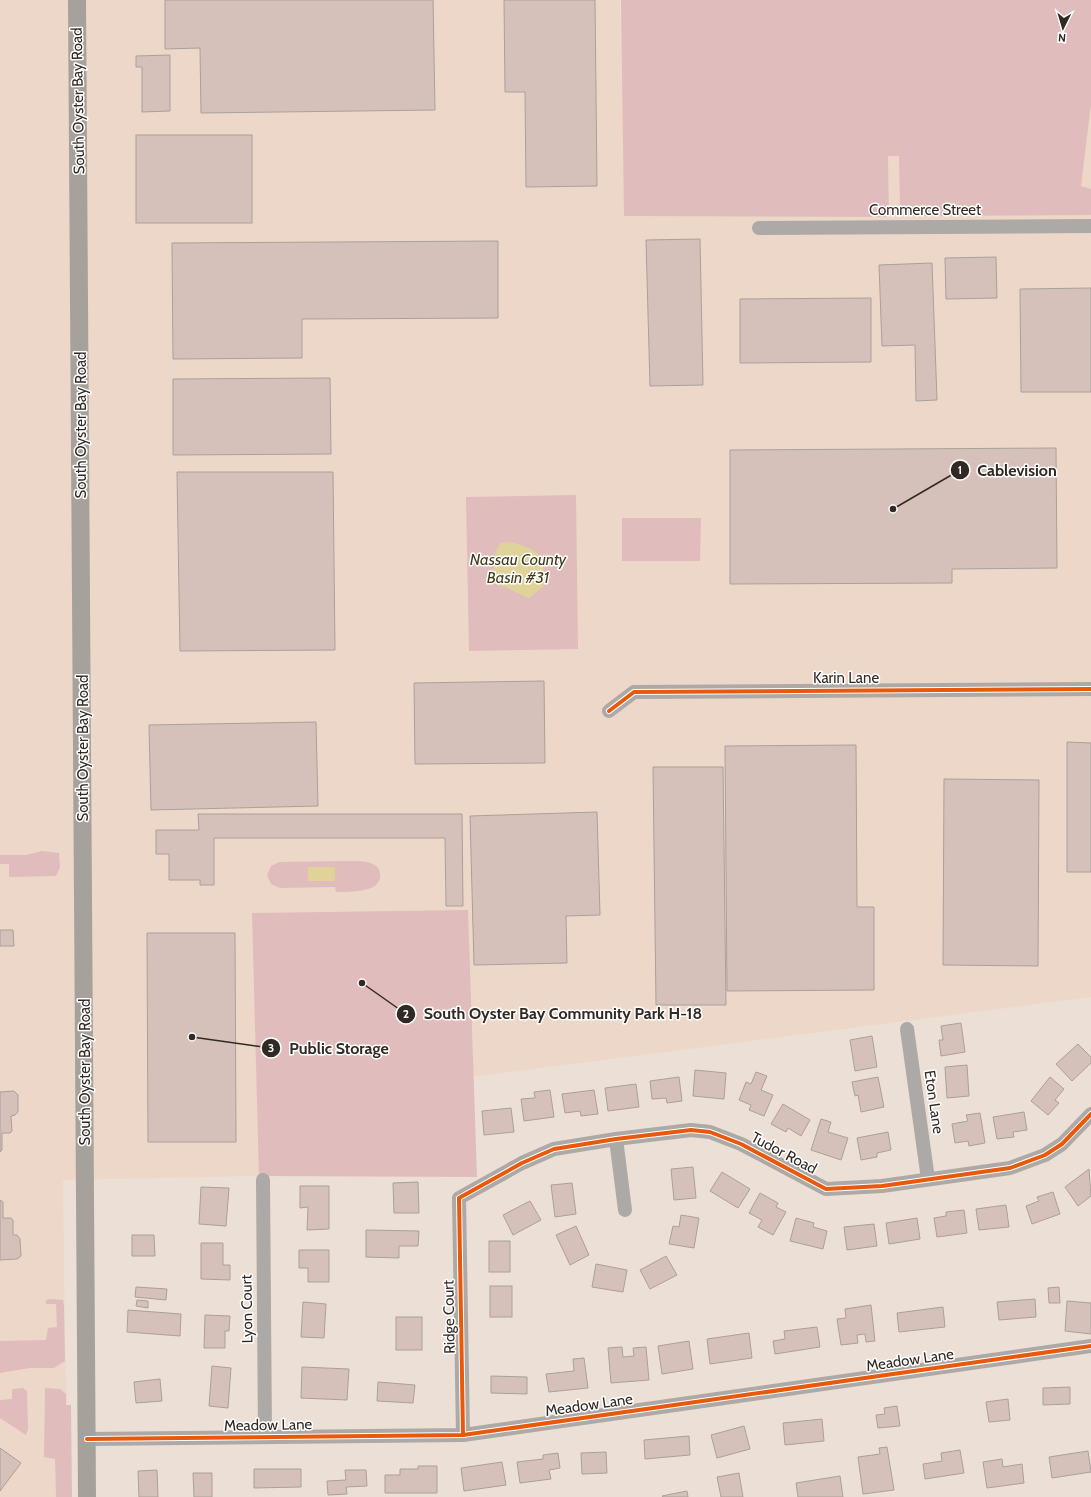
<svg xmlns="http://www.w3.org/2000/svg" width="1091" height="1497" viewBox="0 0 1091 1497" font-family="Cabin,sans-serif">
<rect width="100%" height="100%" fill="#ecdfd6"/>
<!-- built -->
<polygon fill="#edd7c8" points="0,0 620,0 621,44 621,0 1091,0 1091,997 472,1077 468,910 259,1176 63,1180 65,1349 71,1497 0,1497"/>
<!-- green -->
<g fill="#e1bcbc">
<polygon points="621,0 1091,0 1091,104 1081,186 1091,189 1091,215 910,216 900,208 899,156 888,156 889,217 624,216"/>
<polygon points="576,495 578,649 469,651 466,497"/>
<polygon points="622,518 701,518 700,561 622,561"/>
<polygon points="42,851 59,853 60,867 56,876 9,877 9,864 0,864 0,855 26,855"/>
<path d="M346 861C357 861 383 859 380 878 379 882 377 885 373 887 362 892 347 892 336 892L335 887 280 888 271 884 267 875 271 866 279 862Z"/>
<polygon points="468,910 477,1177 259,1176 252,913"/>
<polygon points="50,1299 63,1300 64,1305 65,1361 54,1368 30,1368 0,1373 0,1341 46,1340 48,1328 57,1327 56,1304 46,1304 46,1300"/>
<polygon points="23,1388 27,1391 28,1429 26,1435 0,1418 0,1400 12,1399 12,1390 13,1389"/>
<polygon points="45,1388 60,1389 66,1394 66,1405 71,1405 72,1497 56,1497 55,1459 44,1457"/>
</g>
<!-- water -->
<g fill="#dfd399">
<path d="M511 542C542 551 543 554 545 585L529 598 494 582 493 558 500 543Z"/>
<rect x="308" y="867" width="27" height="14"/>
</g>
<!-- building -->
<g fill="#d6c1ba" stroke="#aaa09b">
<polygon points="165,0 433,0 435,110 201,113 200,48 165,49"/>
<polygon points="504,0 595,0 597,186 526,187 525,92 505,92"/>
<polygon points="170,55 170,111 142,112 142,67 136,67 136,56"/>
<rect x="136" y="135" width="116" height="88"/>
<polygon points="700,239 703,385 650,386 646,240"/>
<polygon points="498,241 498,318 302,319 302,358 173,359 172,243"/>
<polygon points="996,257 997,298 946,299 945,258"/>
<polygon points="932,263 937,400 916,401 915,345 882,346 879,265"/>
<polygon points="1091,288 1091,392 1021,392 1020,289"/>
<polygon points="871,298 871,362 740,363 740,299"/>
<polygon points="330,378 331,454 173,455 173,379"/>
<polygon points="1056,448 1057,568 952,569 952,583 730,584 730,450"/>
<polygon points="177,472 333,472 335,650 180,651"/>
<polygon points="544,681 545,763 415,764 414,683"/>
<polygon points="316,722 318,806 151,810 149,725"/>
<polygon points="1067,742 1091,743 1091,872 1067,872"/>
<polygon points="856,745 857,907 874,907 874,990 727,991 725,746"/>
<polygon points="653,767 723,767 726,1005 656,1005"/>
<polygon points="944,779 1039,780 1038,966 943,965"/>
<polygon points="597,812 600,915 566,916 567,963 474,965 470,816"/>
<polygon points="198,814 462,814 463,906 446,906 445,838 214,838 214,885 200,885 200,880 169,880 169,854 156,854 156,830 199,830"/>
<polygon points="0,930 13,930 14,946 0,946"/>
<polygon points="147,933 235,933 236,1142 148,1142"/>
<polygon points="961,1023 965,1052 941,1056 939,1040 943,1040 941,1026"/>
<polygon points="872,1036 877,1067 855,1071 850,1040"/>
<polygon points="1078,1044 1091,1057 1091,1063 1072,1081 1056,1064"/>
<polygon points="967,1065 969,1096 947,1098 945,1067"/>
<polygon points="695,1070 726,1073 724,1099 693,1096"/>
<polygon points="756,1072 767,1076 761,1090 773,1095 764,1116 749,1110 751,1105 739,1100 746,1082 751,1084"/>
<polygon points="679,1077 682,1101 667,1103 666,1098 652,1099 650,1081"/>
<polygon points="878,1077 884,1107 861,1112 858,1095 855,1096 852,1082"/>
<polygon points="1050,1077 1064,1089 1055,1100 1059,1103 1048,1115 1031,1101"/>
<polygon points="636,1084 639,1107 608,1111 605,1088"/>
<polygon points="550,1090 554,1117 524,1121 521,1099 535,1098 534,1092"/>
<polygon points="594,1090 598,1114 581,1116 580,1111 565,1113 562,1094"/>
<polygon points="14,1091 18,1095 18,1112 15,1115 11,1116 12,1131 10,1133 2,1133 2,1150 0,1152 0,1092"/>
<polygon points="783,1104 810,1120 801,1136 788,1128 786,1132 771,1124"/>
<polygon points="511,1108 514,1132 484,1135 482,1111"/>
<polygon points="1024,1112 1027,1130 1013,1132 1014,1137 997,1139 993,1117"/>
<polygon points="980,1113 985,1143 969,1146 968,1141 955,1143 952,1124 968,1121 966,1115"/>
<polygon points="821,1119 831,1122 828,1132 848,1138 841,1160 811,1150"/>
<polygon points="888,1132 891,1150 877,1153 877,1157 861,1160 857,1138"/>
<polygon points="693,1167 696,1198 674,1200 671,1169"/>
<polygon points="1089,1169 1091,1196 1078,1206 1065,1187"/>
<polygon points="722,1172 750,1189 738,1208 710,1191"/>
<polygon points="418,1182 419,1213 394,1213 393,1183"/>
<polygon points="572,1183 576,1214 555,1217 551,1185"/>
<polygon points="300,1186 329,1186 329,1229 307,1230 308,1207 300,1208"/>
<polygon points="201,1187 229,1188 226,1226 199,1224"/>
<polygon points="1053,1192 1060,1214 1032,1224 1026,1206 1039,1201 1037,1197"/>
<polygon points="760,1193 778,1203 776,1207 786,1212 773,1235 758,1227 762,1220 749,1213"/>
<polygon points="0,1200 3,1202 3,1218 11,1218 13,1220 13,1235 17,1235 20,1239 21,1256 17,1259 0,1260"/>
<polygon points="530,1201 541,1220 513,1235 503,1215"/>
<polygon points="1006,1205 1009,1227 979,1230 976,1209"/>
<polygon points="964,1210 967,1233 937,1237 934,1218 946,1216 946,1212"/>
<polygon points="681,1215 699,1218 694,1248 669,1244 673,1226 679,1227"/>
<polygon points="796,1218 814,1223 813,1227 827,1231 823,1249 790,1241"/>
<polygon points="917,1218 920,1239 889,1244 886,1223"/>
<polygon points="874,1224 877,1246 847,1250 844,1227"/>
<polygon points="576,1226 589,1255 570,1265 556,1235"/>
<polygon points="366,1230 419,1231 418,1246 399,1246 399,1258 366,1257"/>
<polygon points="132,1235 154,1235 155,1256 132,1256"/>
<rect x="489" y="1241" width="21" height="31"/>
<polygon points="201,1243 223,1243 223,1265 230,1265 230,1280 201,1279"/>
<polygon points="299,1250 329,1250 329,1282 308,1282 308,1268 299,1268"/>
<polygon points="666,1256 677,1275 650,1289 640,1270"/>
<polygon points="596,1264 627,1270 623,1292 592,1287"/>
<rect x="490" y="1286" width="22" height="31"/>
<polygon points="136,1287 167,1289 166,1300 135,1297"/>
<polygon points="1059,1287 1060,1303 1049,1303 1048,1288"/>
<polygon points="1035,1299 1036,1317 999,1320 997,1302"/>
<polygon points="137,1300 148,1301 148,1308 136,1306"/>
<polygon points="1067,1301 1091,1303 1091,1334 1065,1331"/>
<polygon points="303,1302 326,1304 324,1338 301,1337"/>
<polygon points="871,1305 875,1341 866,1342 865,1334 857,1335 858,1343 841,1345 837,1319 846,1318 845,1309"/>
<polygon points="943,1307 945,1327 899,1332 897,1313"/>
<polygon points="128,1310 181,1314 180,1336 127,1332"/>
<polygon points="205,1315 230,1316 229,1331 225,1331 225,1348 204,1348"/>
<rect x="396" y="1317" width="26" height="33"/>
<polygon points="817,1327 820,1347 775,1354 773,1341 785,1339 784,1331"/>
<polygon points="749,1333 752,1358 710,1364 707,1339"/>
<polygon points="689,1341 693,1369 662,1374 658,1346"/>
<polygon points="622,1347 623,1357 634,1356 633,1348 646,1347 649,1380 611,1383 608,1348"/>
<polygon points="584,1358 588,1388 549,1392 546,1374 574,1371 573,1359"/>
<polygon points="212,1366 231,1368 228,1408 209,1406"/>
<polygon points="302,1367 349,1369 347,1400 301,1398"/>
<polygon points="491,1376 527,1377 527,1394 491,1393"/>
<polygon points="160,1379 162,1401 136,1403 134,1382"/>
<polygon points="378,1382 415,1385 413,1403 377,1401"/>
<polygon points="1070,1387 1070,1404 1043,1405 1043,1388"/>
<polygon points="1008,1399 1010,1420 989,1422 986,1402"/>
<polygon points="897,1406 900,1426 878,1428 876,1415 885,1414 884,1408"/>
<polygon points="822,1419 824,1441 785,1445 783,1423"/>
<polygon points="744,1426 750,1449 717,1458 711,1435"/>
<polygon points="689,1436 690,1455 645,1459 644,1440"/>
<polygon points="887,1447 894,1490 863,1494 858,1457 880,1454 879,1448"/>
<polygon points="0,1448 21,1463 0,1491"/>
<polygon points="960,1450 964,1473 925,1479 923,1464 942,1461 941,1453"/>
<polygon points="1088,1451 1091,1472 1052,1478 1049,1457"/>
<polygon points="606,1452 607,1473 582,1474 581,1453"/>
<polygon points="558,1453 560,1468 549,1470 551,1479 520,1483 517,1462 543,1459 543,1455"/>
<polygon points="1002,1459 1003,1467 1022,1464 1024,1483 987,1488 983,1462"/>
<polygon points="502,1462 506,1485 464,1491 461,1468"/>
<polygon points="418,1466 437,1466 437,1493 385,1493 385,1475 400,1475 400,1469 418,1469"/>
<polygon points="254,1469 301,1469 301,1487 254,1488"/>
<polygon points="157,1470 158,1497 139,1497 138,1471"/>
<polygon points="345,1470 366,1470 367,1486 346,1487 347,1494 328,1495 327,1481 346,1480"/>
<polygon points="193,1473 212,1473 212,1497 194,1497"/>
<polygon points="739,1473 743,1497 721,1497 717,1477"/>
<polygon points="840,1476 843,1497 798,1497 796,1483"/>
<polygon points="687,1491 688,1497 663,1497 662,1496"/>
</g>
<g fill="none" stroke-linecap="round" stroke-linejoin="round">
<!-- minor -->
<g stroke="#ada9a6" stroke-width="14">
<polyline points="759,228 1091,226"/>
<polyline points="609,711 634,692 1091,689"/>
<polyline points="907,1029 928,1179"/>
<polyline points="616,1139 625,1210"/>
<polyline points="263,1180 265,1437"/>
<polyline points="463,1435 459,1198 522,1163 554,1149 616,1139 691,1130 710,1132 741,1144 826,1189 882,1186 1010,1168 1045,1155 1062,1144 1091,1114"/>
<polyline points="87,1439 463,1435 1091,1346"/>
</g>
<!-- major -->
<polyline stroke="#a6a29b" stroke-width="18" points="77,0 87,1497"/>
<!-- cycleway casing -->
<g stroke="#fff" stroke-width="6">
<g id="cycleway">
<polyline points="609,711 634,692 1091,689"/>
<polyline points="463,1435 459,1198 522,1163 554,1149 616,1139 691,1130 710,1132 741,1144 826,1189 882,1186 1010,1168 1045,1155 1062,1144 1091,1114"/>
<polyline points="87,1439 463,1435 1091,1346"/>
</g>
</g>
<!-- cycleway -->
<use href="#cycleway" stroke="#e8590c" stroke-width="4"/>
</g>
<g text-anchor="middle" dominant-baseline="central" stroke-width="3" stroke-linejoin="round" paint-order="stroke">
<!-- street labels -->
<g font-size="15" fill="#312923" stroke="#fff">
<text transform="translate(78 101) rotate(-91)">South Oyster Bay Road</text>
<text x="925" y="210">Commerce Street</text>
<text transform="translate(81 425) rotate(-90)">South Oyster Bay Road</text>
<text x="846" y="678">Karin Lane</text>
<text transform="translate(83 748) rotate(-90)">South Oyster Bay Road</text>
<text transform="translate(85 1072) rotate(-90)">South Oyster Bay Road</text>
<text transform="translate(934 1102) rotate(82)">Eton Lane</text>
<text transform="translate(784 1153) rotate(28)">Tudor Road</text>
<text transform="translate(247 1309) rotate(-91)">Lyon Court</text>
<text transform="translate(449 1317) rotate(-91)">Ridge Court</text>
<text transform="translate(910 1360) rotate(-8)">Meadow Lane</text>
<text transform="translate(589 1405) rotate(-8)">Meadow Lane</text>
<text transform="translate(268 1425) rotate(-1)">Meadow Lane</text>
</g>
<!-- water labels -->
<g font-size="16" font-style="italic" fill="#403b19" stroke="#fff">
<text x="518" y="559">Nassau County<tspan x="518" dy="18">Basin #31</tspan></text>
</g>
</g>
<!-- callouts -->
<path fill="none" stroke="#312923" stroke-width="1.5" d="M893 509L960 470M362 983L406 1014M192 1037L271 1048"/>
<g fill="#312923" stroke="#fff" stroke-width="1.5">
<circle cx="893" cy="509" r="4"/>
<circle cx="362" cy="983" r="4"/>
<circle cx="192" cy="1037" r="4"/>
<circle cx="960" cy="470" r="10"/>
<circle cx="406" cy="1014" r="10"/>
<circle cx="271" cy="1048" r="10"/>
</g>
<g font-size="12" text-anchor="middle" font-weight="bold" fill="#fff">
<text x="960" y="474">1</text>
<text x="406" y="1018">2</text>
<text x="271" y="1052">3</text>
</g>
<g font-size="16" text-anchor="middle" font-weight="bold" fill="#312923" stroke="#fff" stroke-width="3" stroke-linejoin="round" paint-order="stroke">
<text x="1017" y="476">Cablevision</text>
<text x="563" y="1019">South Oyster Bay Community Park H-18</text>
<text x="339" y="1054">Public Storage</text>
</g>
<!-- north arrow -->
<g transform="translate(1063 28) rotate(185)" stroke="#ffffff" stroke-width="3" paint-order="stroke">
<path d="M0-3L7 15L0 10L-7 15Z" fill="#312923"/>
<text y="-6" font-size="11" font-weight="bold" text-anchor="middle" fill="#312923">N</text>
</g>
</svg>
